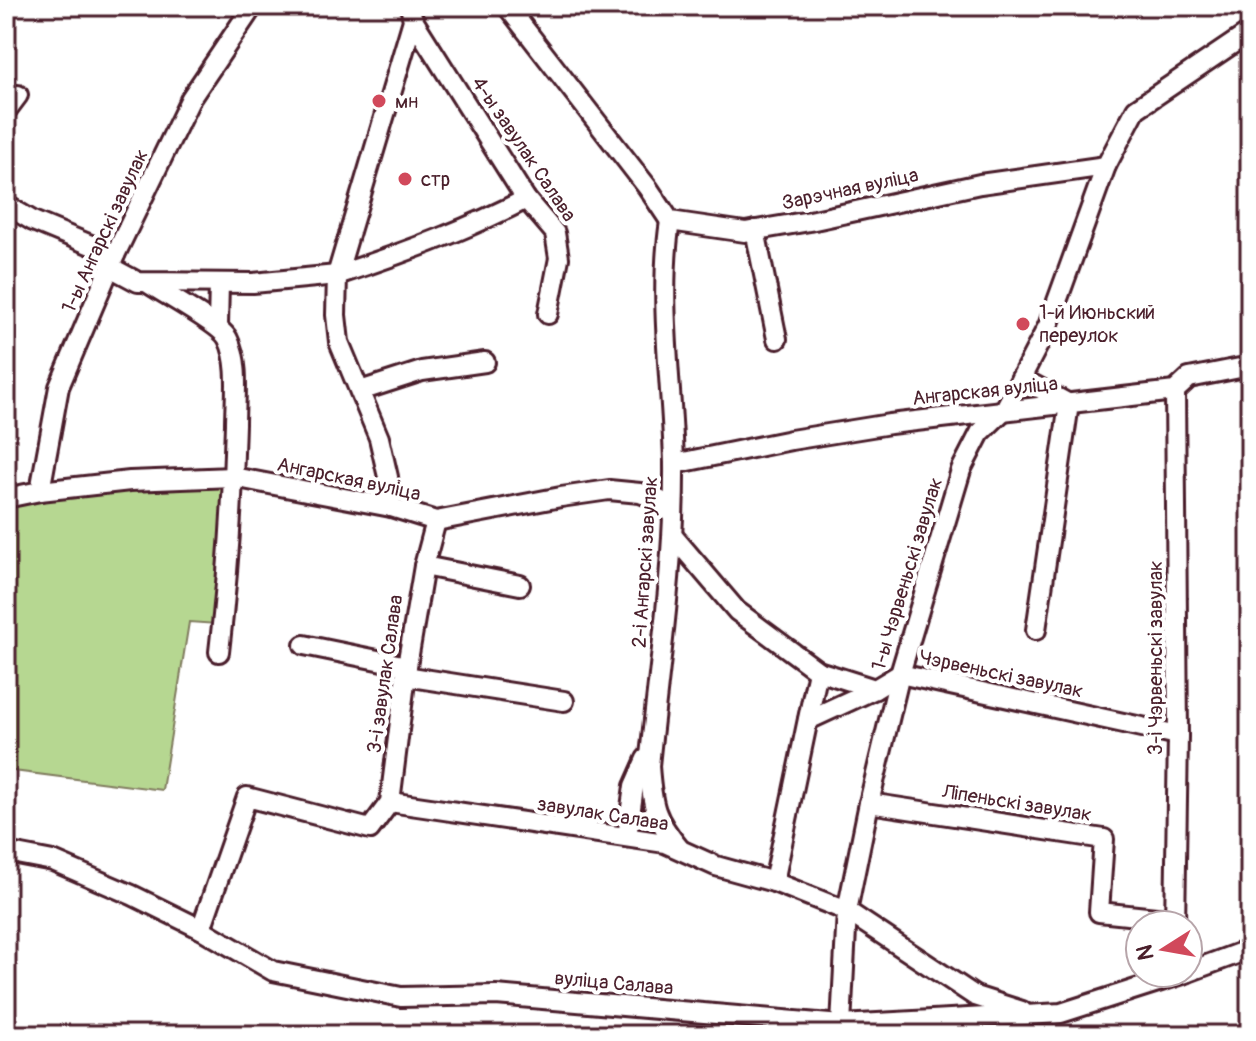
<svg xmlns="http://www.w3.org/2000/svg" width="1256" height="1041" viewBox="0 0 1256 1041" font-family="Pangolin,sans-serif">
<rect width="100%" height="100%" fill="#fff"/>
<filter id="ink" filterUnits="userSpaceOnUse"><feTurbulence type="fractalNoise" baseFrequency=".0125" numOctaves="2"/><feDisplacementMap in="SourceGraphic" scale="16" xChannelSelector="R" yChannelSelector="G"/><feConvolveMatrix kernelMatrix="1 2 1 2 8 2 1 2 1" color-interpolation-filters="sRGB"/></filter>
<g filter="url(#ink)">
<!-- green -->
<polygon fill="#b6d791" stroke="#807b5e" stroke-width="2" points="226,482 217,624 189,622 162,790 6,770 6,503 28,498"/>
<g fill="none" stroke-linecap="round" stroke-linejoin="round">
<!-- minor casing -->
<g stroke="#4a1f2b" stroke-width="24">
<g id="minor">
<polyline points="507,6 648,188 670,221 745,232 810,221 980,184 1106,166 1136,109 1250,32"/>
<polyline points="413,20 526,199 555,233 559,258 548,314"/>
<polyline points="6,111 18,95"/>
<polyline points="6,205 33,221 115,255"/>
<path d="M670 221C658 301 672 383 674 463 675 564 659 666 649 766 652 806 654 817 679 848"/>
<polyline points="755,230 777,339"/>
<polyline points="110,267 138,282 253,283 337,275 336,315 339,342 379,438 388,477 391,507"/>
<polyline points="337,275 413,20 410,6"/>
<path d="M337 275C402 254 465 231 526 199"/>
<path d="M148 283C164 294 222 325 228 339 240 363 235 398 235 424 233 500 228 576 219 652"/>
<polyline points="218,325 219,283"/>
<polyline points="1021,378 1069,404 1036,630"/>
<polyline points="360,391 422,371 485,362"/>
<polyline points="1175,391 1178,735 1175,925"/>
<polyline points="674,464 791,440 890,424 1175,391 1189,378 1250,366"/>
<polyline points="40,491 59,387 115,255 191,98 253,6"/>
<polyline points="6,498 40,491 130,481 233,477 391,507 436,521 561,497 609,490 640,493 659,500 673,516"/>
<polyline points="673,536 737,611 818,671 875,689 900,674 1178,735"/>
<polyline points="424,566 520,585"/>
<polyline points="304,645 407,666"/>
<polyline points="405,676 564,701"/>
<polyline points="808,720 875,689"/>
<polyline points="390,802 665,843 716,866 774,882 847,911 975,996 1022,1011"/>
<polyline points="869,803 1104,839 1099,912 1175,920"/>
<polyline points="627,837 634,786 646,759"/>
<polyline points="6,852 53,861 132,895 201,929 273,971 401,997 496,995 841,1025 1061,1013 1186,973"/>
<polyline points="774,882 818,671"/>
<polyline points="201,929 247,797 370,829 390,802 407,666 424,566 436,521"/>
<polyline points="1188,972 1250,949"/>
<polyline points="841,1025 847,911 869,803 900,674 961,470 980,433 1005,409 1048,326 1106,166"/>
</g>
</g>
<!-- minor -->
<use href="#minor" stroke="#fff" stroke-width="18"/>
</g>
</g>
<!-- markers -->
<g fill="#d1495b" stroke="#fff" stroke-width="3">
<circle cx="379" cy="101" r="8"/>
<circle cx="405" cy="179" r="8"/>
<circle cx="1023" cy="324" r="8"/>
</g>
<g text-anchor="middle" dominant-baseline="central" stroke-width="8" stroke-linejoin="round" paint-order="stroke">
<!-- poi labels -->
<g font-size="20" fill="#4a1f2b" stroke="#fff" text-anchor="start">
<text x="395" y="101">мн</text>
<text x="421" y="179">стр</text>
<text x="1039" y="312">1-й Июньский<tspan x="1039" dy="23">переулок</tspan></text>
</g>
<!-- street labels -->
<g font-size="20" fill="#4a1f2b" stroke="#fff">
<text transform="translate(524 149) rotate(56)">4-ы завулак Салава</text>
<text transform="translate(850 189) rotate(-12)">Зарэчная вуліца</text>
<text transform="translate(105 231) rotate(-65)">1-ы Ангарскі завулак</text>
<text transform="translate(985 391) rotate(-6)">Ангарская вуліца</text>
<text transform="translate(349 479) rotate(12)">Ангарская вуліца</text>
<text transform="translate(645 562) rotate(-86)">2-і Ангарскі завулак</text>
<text transform="translate(907 574) rotate(-73)">1-ы Чэрвеньскі завулак</text>
<text transform="translate(1155 658) rotate(-90)">3-і Чэрвеньскі завулак</text>
<text transform="translate(385 674) rotate(-82)">3-і завулак Салава</text>
<text transform="translate(1001 674) rotate(12)">Чэрвеньскі завулак</text>
<text transform="translate(1017 803) rotate(9)">Ліпеньскі завулак</text>
<text transform="translate(603 814) rotate(9)">завулак Салава</text>
<text transform="translate(614 983) rotate(5)">вуліца Салава</text>
</g>
</g>
<!-- margin -->
<rect width="1256" height="1041" fill="none" stroke="#fff" stroke-width="32"/>
<rect x="16" y="16" width="1224" height="1009" fill="none" stroke="#4a1f2b" stroke-width="3" filter="url(#ink)"/>
<!-- north arrow -->
<g transform="translate(1164 949) rotate(259)"><circle r="38" fill="#ffffff" stroke="#b7a5aa" stroke-width="2"/>
<path d="M0-6L14 30L0 20L-14 30Z" fill="#d1495b"/>
<text y="-12" font-size="22" font-weight="bold" text-anchor="middle" fill="#4a1f2b">N</text>
</g>
</svg>
